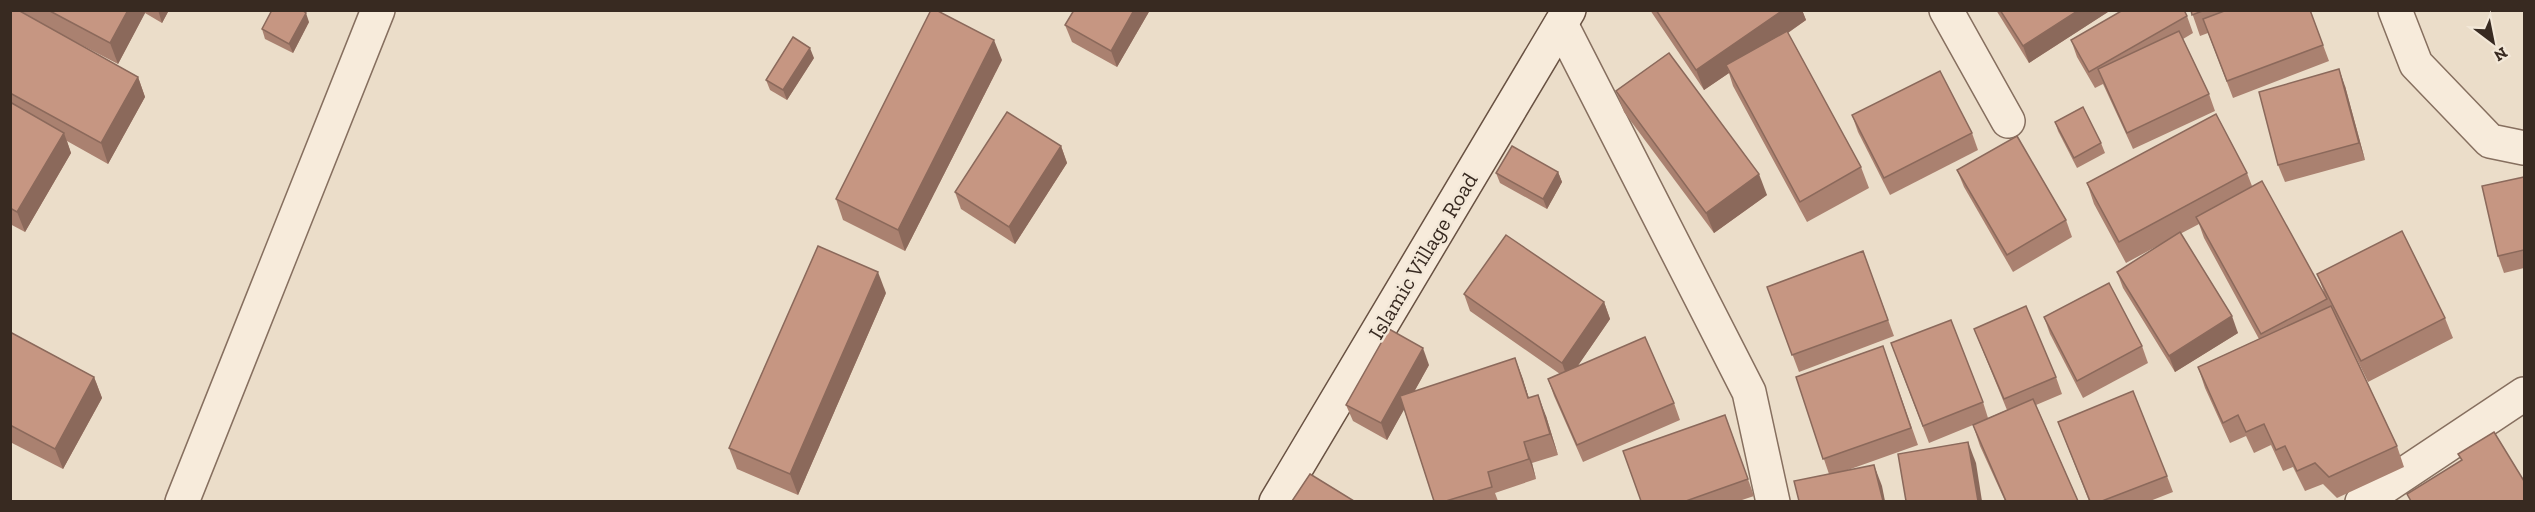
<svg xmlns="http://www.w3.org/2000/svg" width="2535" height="512" viewBox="0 0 2535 512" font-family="'Zilla Slab',serif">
<rect width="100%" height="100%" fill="#ebddc9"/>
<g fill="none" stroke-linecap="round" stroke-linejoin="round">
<!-- street casing -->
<g stroke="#866f5f" stroke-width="36">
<g id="street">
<polyline points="1946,10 2008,121"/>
<polyline points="2395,10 2416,64 2490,141 2524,148"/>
<polyline points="1561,24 1749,392 1773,502"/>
<polyline points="182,502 378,10"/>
<polyline points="2362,502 2524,394"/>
</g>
</g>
<!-- secondary casing -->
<g stroke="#685142" stroke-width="36">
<polyline id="secondary" points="1276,502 1569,10"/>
</g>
<!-- street -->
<use href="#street" stroke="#f7ebdb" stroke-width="33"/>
<!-- secondary -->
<use href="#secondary" stroke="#f7ebdb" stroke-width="33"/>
</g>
<!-- wall -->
<g fill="#aa8170">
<polygon points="10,10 169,10 162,23 145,13 118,64 66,37 138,77 145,97 108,164 67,141 71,153 25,232 10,224"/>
<polygon points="1074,10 1150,10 1117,67 1072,42 1065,25"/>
<polygon points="1650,10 1802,10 1806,20 1788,33 1861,167 1869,188 1807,222 1733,86 1729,73 1704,90"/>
<polygon points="1996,10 2111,10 2029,63"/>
<polygon points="2191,10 2310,10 2329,61 2233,98 2208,33 2200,36"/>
<polygon points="2187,16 2193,33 2183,39 2209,94 2215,111 2133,149 2103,84 2095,88 2077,57 2071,40"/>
<polygon points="309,22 293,53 265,39 262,29"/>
<polygon points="814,58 787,100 770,90 766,80"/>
<polygon points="1002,60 905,251 843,220 836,199"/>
<polygon points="2345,86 2365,160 2285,182 2278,165"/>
<polygon points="1616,91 1767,195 1714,233 1624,112"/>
<polygon points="1852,115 1972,133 1978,150 1890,195 1858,132"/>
<polygon points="2055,122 2101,143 2105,153 2077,168 2058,131"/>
<polygon points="1061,146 1067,163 1015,244 961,209 955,192"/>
<polygon points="1957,170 2066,220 2072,237 2013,272 1964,187"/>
<polygon points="1558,172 1562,182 1547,209 1500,183 1496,173"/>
<polygon points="2247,173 2252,186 2324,292 2317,274 2445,318 2453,338 2368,382 2348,341 2397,446 2404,467 2337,498 2323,484 2305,491 2293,467 2283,471 2271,445 2254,453 2246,436 2230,443 2205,388 2198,367 2259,339 2204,238 2199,224 2180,234 2238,333 2175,372 2123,288 2117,272 2161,244 2126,263 2094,204 2087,183"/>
<polygon points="2524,177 2524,268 2504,273 2498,256"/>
<polygon points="1863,251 1894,336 1799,372 1767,287"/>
<polygon points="886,293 798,495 737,469 729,448"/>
<polygon points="1464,294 1604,302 1610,319 1577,367 1674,403 1680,420 1583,462 1554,396 1548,379 1560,374 1470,311"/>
<polygon points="2044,317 2142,346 2148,363 2083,398 2050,334"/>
<polygon points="1974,329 2056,377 2062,394 2036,405 2078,501 2005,501 1980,446 1973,425 1929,443 1897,360 1983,402 1988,418 2007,410"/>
<polygon points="10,332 94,377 102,398 63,469 10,442"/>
<polygon points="1883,346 1918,445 1845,471 1882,486 1829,474 1796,377"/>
<polygon points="1515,358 1529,398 1546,416 1558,455 1532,463 1536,479 1495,493 1498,501 1434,501 1404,409 1387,440 1353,421 1346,405 1429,365 1414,392"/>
<polygon points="1725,415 1754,496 1739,501 1641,501"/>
<polygon points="2058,422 2167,476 2173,492 2150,501 2089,501"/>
</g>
<!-- shaded-wall -->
<g fill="#8b695b">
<polygon points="128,10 144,10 145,13 118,64 110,43"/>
<polygon points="158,10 169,10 162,23"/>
<polygon points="1134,10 1150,10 1117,67 1111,51"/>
<polygon points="1783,10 1802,10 1806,20 1730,73 1726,65 1729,73 1704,90 1696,70"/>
<polygon points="2079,10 2111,10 2029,63 2023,46"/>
<polygon points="306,13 309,22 293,53 289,44"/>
<polygon points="994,40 1002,60 905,251 898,230"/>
<polygon points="810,48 814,58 787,100 783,90"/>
<polygon points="2339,69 2345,86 2365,160 2359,143"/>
<polygon points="138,77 145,97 108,164 101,143"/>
<polygon points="64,133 71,153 25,232 17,212"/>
<polygon points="1061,146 1067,163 1015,244 1009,227"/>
<polygon points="1558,172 1562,182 1547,209 1543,199"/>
<polygon points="1759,174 1767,195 1714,233 1706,213"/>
<polygon points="878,272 886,293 798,495 790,474"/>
<polygon points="1604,302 1610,319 1568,380 1562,363"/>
<polygon points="2232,316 2238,333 2175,372 2169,356"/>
<polygon points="1423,348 1429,365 1387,440 1381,423"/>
<polygon points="1515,358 1523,379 1535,419 1528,398"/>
<polygon points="94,377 102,398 63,469 55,449"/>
<polygon points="1538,395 1546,416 1558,455 1550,434"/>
<polygon points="1524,442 1532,463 1536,479 1529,459"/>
<polygon points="1968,442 1976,463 1982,501 1978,501"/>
<polygon points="1874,465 1882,486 1885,501 1883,501"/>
</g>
<!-- building -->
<g fill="#c69682" stroke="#8b695b" stroke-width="1.5">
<polygon points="10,10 18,10 138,77 101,143 10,93"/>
<polygon points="48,10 128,10 110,43"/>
<polygon points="272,10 302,10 306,13 289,44 262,29"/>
<polygon points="931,10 936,10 994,40 898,230 836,199"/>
<polygon points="1074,10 1134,10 1111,51 1065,25"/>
<polygon points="1656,10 1783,10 1696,70"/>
<polygon points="2000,10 2079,10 2023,46"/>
<polygon points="2123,10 2184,10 2187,16 2089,72 2071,40"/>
<polygon points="2191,10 2205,10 2192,15"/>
<polygon points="2227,10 2310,10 2323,45 2227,81 2203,19"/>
<polygon points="1787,31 1861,167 1800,202 1726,65"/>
<polygon points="2179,31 2209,94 2127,133 2098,69"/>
<polygon points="793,37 810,48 783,90 766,80"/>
<polygon points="1669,53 1759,174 1706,213 1616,91"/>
<polygon points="2339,69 2359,143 2278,165 2259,92"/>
<polygon points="1940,71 1972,133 1884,178 1852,115"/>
<polygon points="10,102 64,133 17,212 10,208"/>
<polygon points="2083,107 2101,143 2074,158 2055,122"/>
<polygon points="1007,112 1061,146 1009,227 955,192"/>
<polygon points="2216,114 2247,173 2119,242 2087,183"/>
<polygon points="2017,136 2066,220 2007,255 1957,170"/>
<polygon points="1512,146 1558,172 1543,199 1496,173"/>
<polygon points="2524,177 2524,250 2498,256 2482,186"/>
<polygon points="2262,181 2327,299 2261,334 2196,217"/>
<polygon points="2402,231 2445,318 2361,361 2317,274"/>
<polygon points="2180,232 2232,316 2169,356 2117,272"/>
<polygon points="1506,235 1604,302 1562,363 1464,294"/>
<polygon points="818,246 878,272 790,474 729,448"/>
<polygon points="1863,251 1888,320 1792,355 1767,287"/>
<polygon points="2109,283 2142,346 2077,381 2044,317"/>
<polygon points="2026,306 2056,377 2004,399 1974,329"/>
<polygon points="2331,306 2397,446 2329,477 2315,463 2297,471 2285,446 2276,450 2264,424 2246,432 2238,415 2223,423 2198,367"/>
<polygon points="1951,320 1983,402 1923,426 1891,343"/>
<polygon points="1389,329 1423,348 1381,423 1346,405"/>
<polygon points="10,332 94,377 55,449 10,425"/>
<polygon points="1645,337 1674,403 1577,445 1548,379"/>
<polygon points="1883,346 1911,428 1823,459 1796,377"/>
<polygon points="1515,358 1528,398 1538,395 1550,434 1524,442 1529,459 1488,472 1492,487 1446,501 1434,501 1400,396"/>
<polygon points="2133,391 2167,476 2102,501 2090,501 2058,422"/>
<polygon points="2033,399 2078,501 2006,501 1973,425"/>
<polygon points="1725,415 1748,479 1686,501 1641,501 1623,451"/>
<polygon points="2494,432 2524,481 2524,501 2411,501 2407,494 2462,460 2458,454"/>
<polygon points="1968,442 1978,501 1906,501 1898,454"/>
<polygon points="1874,465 1883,501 1799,501 1794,481"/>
<polygon points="1310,474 1354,501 1292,501"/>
</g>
<g text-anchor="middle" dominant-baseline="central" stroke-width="5" stroke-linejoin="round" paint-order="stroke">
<!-- street labels -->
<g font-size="22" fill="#382a21" stroke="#f3e8d8">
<text transform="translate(1423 256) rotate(-59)">Islamic Village Road</text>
</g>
</g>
<!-- border -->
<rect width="2535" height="512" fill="none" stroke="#382a21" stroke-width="24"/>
<!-- north arrow -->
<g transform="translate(2493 42) rotate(148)" stroke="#f3e8d8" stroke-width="4.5" paint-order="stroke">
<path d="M0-4.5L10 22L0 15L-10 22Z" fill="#382a21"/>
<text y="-9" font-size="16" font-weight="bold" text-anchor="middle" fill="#382a21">N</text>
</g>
</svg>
